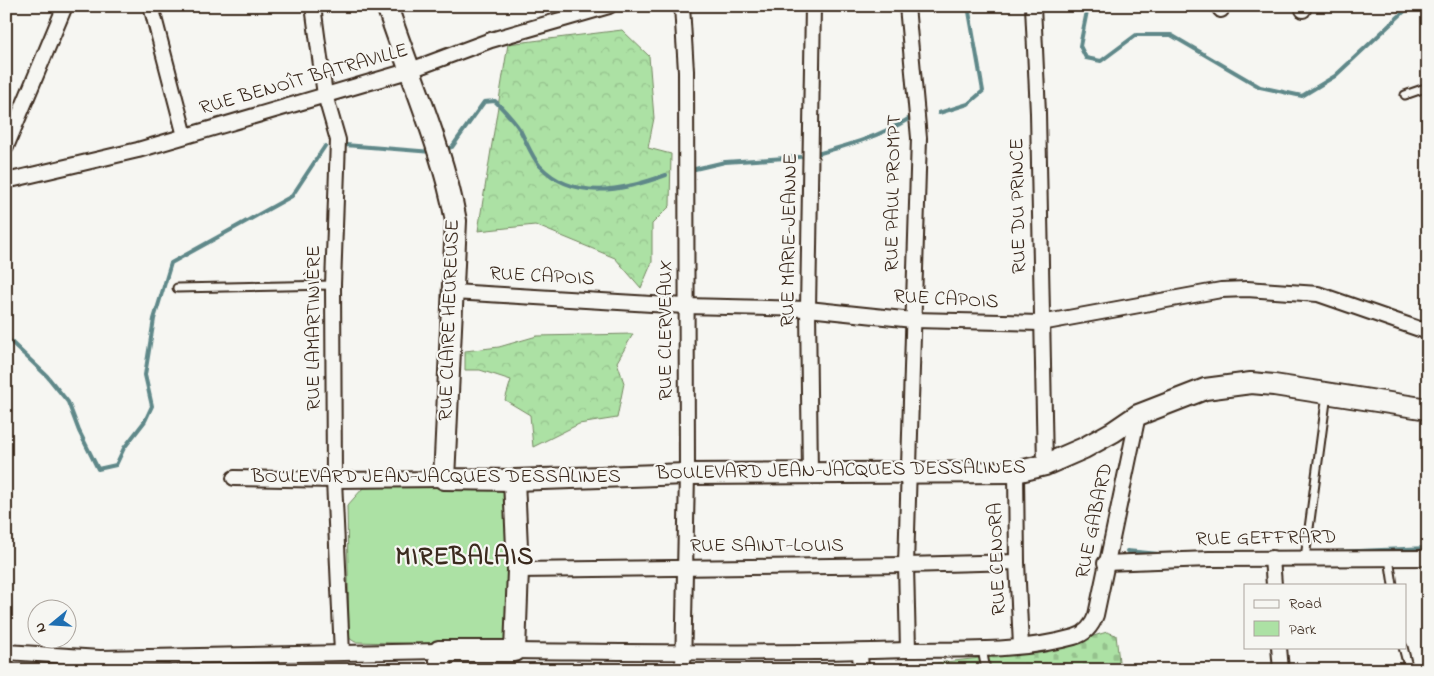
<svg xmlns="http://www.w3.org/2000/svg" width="1434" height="676" viewBox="0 0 1434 676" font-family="'Indie Flower',sans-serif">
<defs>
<pattern id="forest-crowns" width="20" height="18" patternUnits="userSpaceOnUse" patternTransform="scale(1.25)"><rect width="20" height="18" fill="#ace1a4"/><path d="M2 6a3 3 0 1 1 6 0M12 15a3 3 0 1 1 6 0" fill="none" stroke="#95c18d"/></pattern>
<pattern id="cemetery-stones" width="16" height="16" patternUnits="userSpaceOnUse" patternTransform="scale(1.25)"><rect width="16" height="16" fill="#ace1a4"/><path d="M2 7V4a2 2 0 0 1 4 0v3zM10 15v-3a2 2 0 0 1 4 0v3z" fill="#95c18d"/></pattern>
</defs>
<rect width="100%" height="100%" fill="#f6f6f2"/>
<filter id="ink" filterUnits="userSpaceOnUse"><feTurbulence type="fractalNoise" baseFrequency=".02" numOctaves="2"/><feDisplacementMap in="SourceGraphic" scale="10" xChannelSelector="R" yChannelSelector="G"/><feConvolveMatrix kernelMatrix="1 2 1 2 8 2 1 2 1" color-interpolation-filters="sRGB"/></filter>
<g filter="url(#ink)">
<!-- forest -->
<g fill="url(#forest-crowns)" stroke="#748661">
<polygon points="622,30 649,56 654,118 648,148 671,154 670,206 652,224 652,262 641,288 615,258 535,225 478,231 508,44"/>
<polygon points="633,334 617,362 624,383 617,418 579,424 533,447 530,415 505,400 511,380 480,370 465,370 465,351 499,347 537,336"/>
</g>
<!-- cemetery -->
<polygon fill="url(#cemetery-stones)" stroke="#748661" points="1107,632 1116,635 1120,670 919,670 919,665 1042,651"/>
<!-- park -->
<polygon fill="#ace1a4" stroke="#748661" points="461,485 495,488 510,495 513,629 502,642 484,645 355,642 349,638 347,506 363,488"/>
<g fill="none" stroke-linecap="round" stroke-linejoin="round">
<!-- stream -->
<g stroke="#5e8889" stroke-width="4">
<polyline points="1088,6 1080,46 1086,58 1101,61 1136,35 1171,35 1260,87 1302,96 1335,76 1410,6"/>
<polyline points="939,113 968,104 983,91 968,6"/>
<polyline points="345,145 432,152"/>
<path d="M444 150 452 147 484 102 495 101C504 110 513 119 520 130 526 141 532 157 540 166 574 202 625 190 666 175"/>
<path d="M817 154C849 145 881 136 910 118"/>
<polyline points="695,169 725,162 800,157"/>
<polyline points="6,337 47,376 68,402 79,431 98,469 116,465 124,448 145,421 152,406 145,375 154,319 171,263 292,196 325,146"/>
<polyline points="1127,551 1159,554"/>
<polyline points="1335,552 1428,548"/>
</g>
<!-- lane casing -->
<g stroke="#3b2a1e" stroke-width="11">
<g id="lane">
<polyline points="1405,95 1428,87"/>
<polyline points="177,288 333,285"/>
<polyline points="1305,558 1327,394"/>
<polyline points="1389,558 1393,585"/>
<polyline points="1403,647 1409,670"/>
<polyline points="982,649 986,670"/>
</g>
</g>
<!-- street casing -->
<g stroke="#3b2a1e" stroke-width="18">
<g id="street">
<polyline points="151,6 185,136"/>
<polyline points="313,6 325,95 338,140 333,285 334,480 342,653"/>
<polyline points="682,6 686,71 687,474 683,670"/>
<polyline points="907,6 919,138 906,565 908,650"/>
<polyline points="1033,6 1038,113 1045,465"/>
<polyline points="1218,6 1221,10"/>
<polyline points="1303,10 1303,6"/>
<polyline points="6,147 65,6"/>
<polyline points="6,181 138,150 408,71 491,40 609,6"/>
<polyline points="453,292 685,306 808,309 913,320 1041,323 1221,290 1247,289 1318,294 1428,332"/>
<polyline points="1016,472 1017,562 1021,646"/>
<polyline points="810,474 808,309 813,6"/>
<polyline points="234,478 334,480 444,479"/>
<polyline points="1272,558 1274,585"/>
<polyline points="1105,563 1209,559 1428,558"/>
<polyline points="518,570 906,565 1017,562"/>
<polyline points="1279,647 1281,670"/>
<path d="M515 651C646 652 777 654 908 650 962 649 1020 652 1074 637 1086 634 1092 626 1096 615L1138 415"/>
<polyline points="6,652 100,658 439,651"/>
<polyline points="860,653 861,670"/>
</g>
</g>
<!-- secondary casing -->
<g stroke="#3b2a1e" stroke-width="24">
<g id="secondary">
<path d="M387 6C410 76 443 149 456 221L444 479 514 480 687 474 1016 472 1045 465 1084 448 1113 432 1138 415 1205 389 1251 383 1274 385 1428 409"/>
<polyline points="441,670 439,651 515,651 518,570 514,480"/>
</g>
</g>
<!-- lane -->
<use href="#lane" stroke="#f6f6f2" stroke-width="7"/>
<!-- street -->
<use href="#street" stroke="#f6f6f2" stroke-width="14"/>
<!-- secondary -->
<use href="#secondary" stroke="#f6f6f2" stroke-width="20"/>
</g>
</g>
<g text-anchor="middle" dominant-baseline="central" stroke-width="4.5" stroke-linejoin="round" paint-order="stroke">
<!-- street labels -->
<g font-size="20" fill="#3b2a1e" stroke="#f6f6f2">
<text transform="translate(304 80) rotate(-16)">RUE BENOÎT BATRAVILLE</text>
<text transform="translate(894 193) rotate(-89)">RUE PAUL PROMPT</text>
<text transform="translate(1019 206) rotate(-91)">RUE DU PRINCE</text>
<text transform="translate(790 240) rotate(-89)">RUE MARIE-JEANNE</text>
<text transform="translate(542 277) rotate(3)">RUE CAPOIS</text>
<text transform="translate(946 300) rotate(3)">RUE CAPOIS</text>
<text transform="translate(450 320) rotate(-88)">RUE CLAIRE HEUREUSE</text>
<text transform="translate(314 328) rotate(-90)">RUE LAMARTINIÈRE</text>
<text transform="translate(666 330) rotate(-90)">RUE CLERVEAUX</text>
<text transform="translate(841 471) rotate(-1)">BOULEVARD JEAN-JACQUES DESSALINES</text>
<text x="436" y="477">BOULEVARD JEAN-JACQUES DESSALINES</text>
<text transform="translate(1095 521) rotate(-78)">RUE GABARD</text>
<text transform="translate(1266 539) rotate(-1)">RUE GEFFRARD</text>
<text x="767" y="546">RUE SAINT-LOUIS</text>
<text transform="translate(998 559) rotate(-92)">RUE CENORA</text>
</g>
<!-- district labels -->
<g font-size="25" font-weight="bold" letter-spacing="1" fill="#3b2a1e" stroke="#f6f6f2">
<text x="465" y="558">MIREBALAIS</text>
</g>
</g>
<!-- margin -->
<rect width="1434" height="676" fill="none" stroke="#f6f6f2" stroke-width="25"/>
<rect x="12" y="12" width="1409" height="651" fill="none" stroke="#3b2a1e" stroke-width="2" filter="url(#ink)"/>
<!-- legend -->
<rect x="1244" y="584" width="162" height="65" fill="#f6f6f2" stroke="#aba49d"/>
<rect x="1254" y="600" width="25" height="8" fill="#f6f6f2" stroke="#aba49d"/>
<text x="1289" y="608" font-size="15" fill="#3b2a1e">Road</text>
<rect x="1254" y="621" width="25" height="15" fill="#ace1a4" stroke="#aba49d"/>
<text x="1289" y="634" font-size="15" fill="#3b2a1e">Park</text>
<!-- north arrow -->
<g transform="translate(52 624) rotate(252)"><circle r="24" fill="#f6f6f2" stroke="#aba49d"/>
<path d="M0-4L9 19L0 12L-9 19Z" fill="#1f6fb2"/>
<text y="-8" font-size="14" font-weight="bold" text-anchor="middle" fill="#3b2a1e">N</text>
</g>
</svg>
